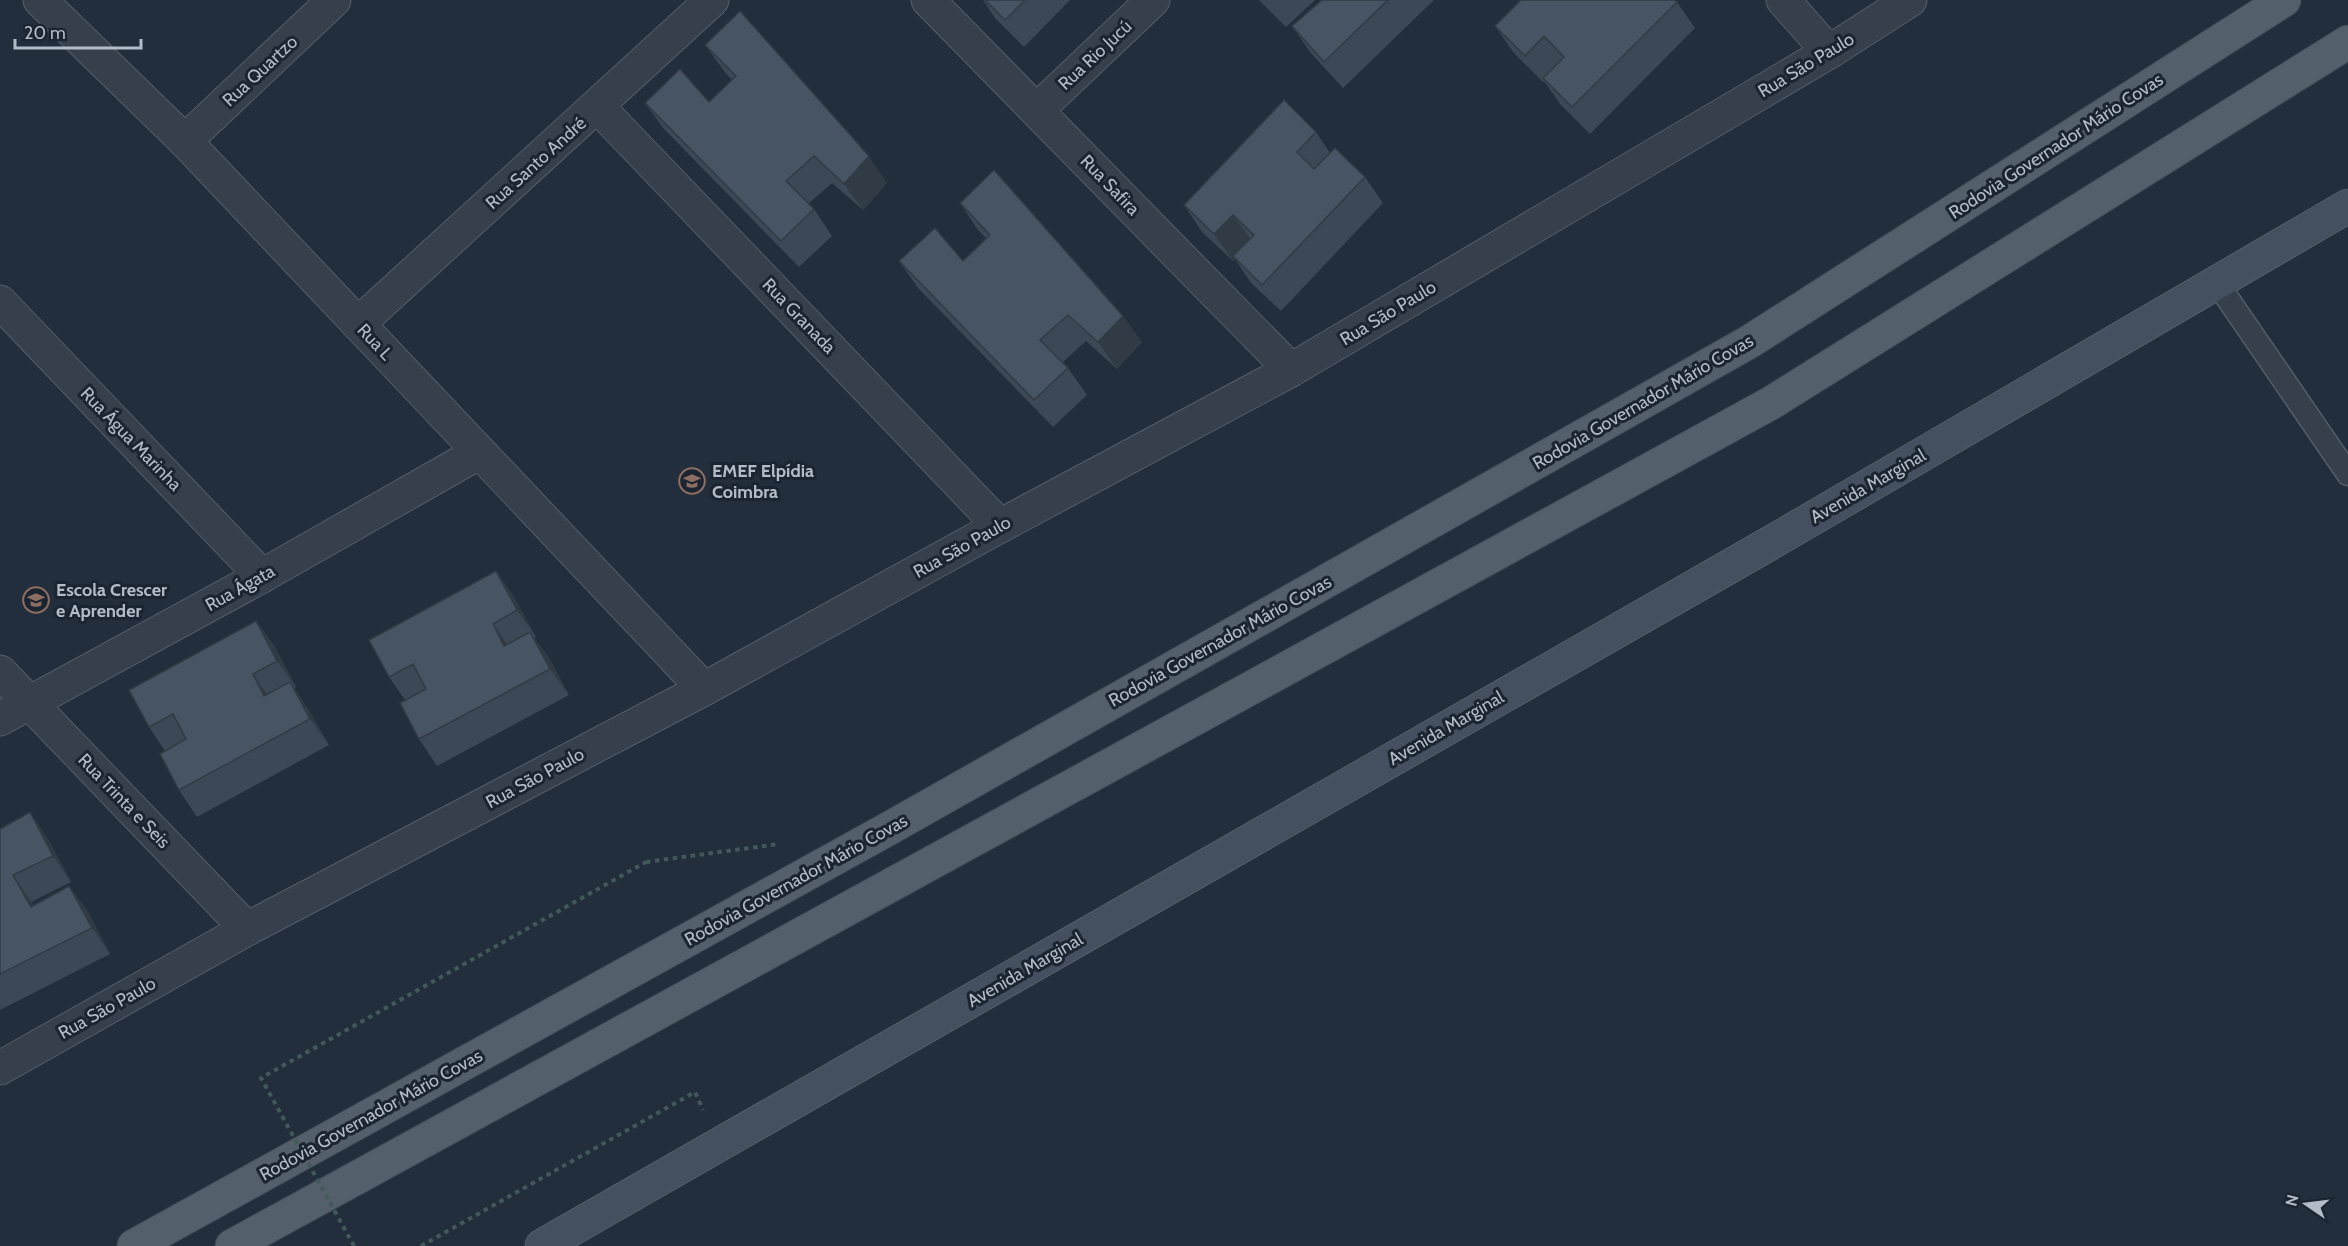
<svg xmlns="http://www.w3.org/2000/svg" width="2348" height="1246" viewBox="0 0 2348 1246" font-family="Cabin,sans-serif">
<rect width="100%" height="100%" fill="#222e3c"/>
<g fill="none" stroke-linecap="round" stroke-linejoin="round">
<!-- lane casing -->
<g stroke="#545e6a" stroke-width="25">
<polyline id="lane" points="2217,283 2348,474"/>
</g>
<!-- street casing -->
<g stroke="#545e6a" stroke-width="35">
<g id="street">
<polyline points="40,0 185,141 704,689"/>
<polyline points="928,0 1291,370"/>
<polyline points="1783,0 1829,52"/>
<polyline points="598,107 1000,526"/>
<polyline points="1037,110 1153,0"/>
<polyline points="185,141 334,0"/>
<polyline points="0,302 262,576"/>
<polyline points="358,324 712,0"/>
<polyline points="0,672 247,929"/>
<polyline points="0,719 262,576 478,453"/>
<polyline points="0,1068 247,929 704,689 1000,526 1291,370 1829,52 1910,0"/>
</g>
</g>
<!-- secondary casing -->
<g stroke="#545e6a" stroke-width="35">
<polyline id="secondary" points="542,1246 1767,545 2348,206"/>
</g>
<!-- primary casing -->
<g stroke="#3f4955" stroke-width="35">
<g id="primary">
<polyline points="134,1246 888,829 1749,342 2284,0"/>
<polyline points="232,1246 1771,403 2348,42"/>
</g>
</g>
<!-- path -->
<g stroke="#42585a" stroke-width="4" stroke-dasharray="4.5 4.5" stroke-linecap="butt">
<polyline points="646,862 779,844"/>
<polyline points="421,1246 695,1092 703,1110"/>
</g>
<!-- lane -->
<use href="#lane" stroke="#36404c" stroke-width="22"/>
<!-- street -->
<use href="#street" stroke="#36404c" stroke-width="33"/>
<!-- secondary -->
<use href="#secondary" stroke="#444f5f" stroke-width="33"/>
<!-- primary -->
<use href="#primary" stroke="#545f6c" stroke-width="33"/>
<!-- path-bridge -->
<polyline stroke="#42585a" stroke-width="4" stroke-dasharray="4.5 4.5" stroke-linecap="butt" points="354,1246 261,1078 646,862"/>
</g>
<!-- wall -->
<g fill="#3c4855">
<polygon points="983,0 1070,0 1024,47 995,18"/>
<polygon points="1259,0 1315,0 1286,27"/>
<polygon points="1320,0 1434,0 1343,88 1310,52 1292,26 1321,1"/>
<polygon points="1677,2 1695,28 1590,134 1561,105 1544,81 1543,82 1513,52 1495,26"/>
<polygon points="705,45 887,183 863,210 832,183 808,204 814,209 832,236 799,267 664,129 645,103 709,102 732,80 724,71"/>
<polygon points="1316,132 1330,153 1365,177 1383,203 1281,311 1251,283 1235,259 1233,261 1202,232 1184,205"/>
<polygon points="960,203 1142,342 1117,369 1086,341 1063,362 1068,368 1087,395 1053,427 918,288 899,261 963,261 986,238 978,230"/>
<polygon points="496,571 514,597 536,637 534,638 549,658 569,695 437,766 419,739 405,700 389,677"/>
<polygon points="256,621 275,647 296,687 294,688 308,709 329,745 197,817 179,790 165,751 149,727"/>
<polygon points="0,829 48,839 71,882 31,902 34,906 69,886 88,912 110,954 0,1010"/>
</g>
<!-- shaded-wall -->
<g fill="#313b45">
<polygon points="869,156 887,183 863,210 844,184"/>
<polygon points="1233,215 1252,241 1233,256 1235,259 1233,261 1214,234"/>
<polygon points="1123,316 1142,342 1117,369 1098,342"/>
<polygon points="496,571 514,597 536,637 517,610"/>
<polygon points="256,621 275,647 296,687 277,661"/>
<polygon points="493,624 511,650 504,646"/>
<polygon points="530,632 549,658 569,695 550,669"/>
<polygon points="253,674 271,701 264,696"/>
<polygon points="290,682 308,709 329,745 310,719"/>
<polygon points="30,812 48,839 71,882 53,856"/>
<polygon points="13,875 31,902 49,934 31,907"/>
<polygon points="69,886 88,912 110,954 92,928"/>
</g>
<!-- building -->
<g fill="#465463" stroke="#313b45" stroke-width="1.5">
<polygon points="985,0 1025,0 1005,20"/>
<polygon points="1322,0 1388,0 1324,62 1292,26"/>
<polygon points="1521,0 1675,0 1677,2 1572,107 1543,78 1564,57 1544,36 1525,56 1495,26"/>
<polygon points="740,11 869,156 844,184 814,156 786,181 814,209 781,241 645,103 680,69 709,102 736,76 705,45"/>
<polygon points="1284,100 1316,132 1297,152 1314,169 1335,148 1365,177 1262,285 1233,256 1254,235 1233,215 1214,234 1184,205"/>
<polygon points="994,170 1123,316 1098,342 1068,315 1040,340 1068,368 1034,400 899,261 935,228 963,261 990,235 960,203"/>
<polygon points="496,571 517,610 493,624 504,646 530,632 550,669 419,739 400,703 426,689 413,664 389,677 369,640"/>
<polygon points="256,621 277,661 253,674 264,696 290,682 310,719 179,790 160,754 186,739 173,714 149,727 129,690"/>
<polygon points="30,812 53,856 13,875 31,907 69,886 92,928 0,974 0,829"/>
</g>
<!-- icons -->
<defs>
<g id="school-ring" transform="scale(1.35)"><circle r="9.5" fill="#1b2531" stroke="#8d6e63" stroke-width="1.5"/><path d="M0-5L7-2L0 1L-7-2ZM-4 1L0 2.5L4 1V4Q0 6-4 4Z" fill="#8d6e63"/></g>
</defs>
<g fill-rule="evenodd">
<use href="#school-ring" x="692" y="481"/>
<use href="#school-ring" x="36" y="600"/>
</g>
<g text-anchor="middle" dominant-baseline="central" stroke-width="6" stroke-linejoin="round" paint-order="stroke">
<!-- street labels -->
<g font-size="18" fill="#b2bbc8" stroke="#1b2531">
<text transform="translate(1095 55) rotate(-43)">Rua Rio Jucú</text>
<text transform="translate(1806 65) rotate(-31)">Rua São Paulo</text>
<text transform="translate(260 71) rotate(-43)">Rua Quartzo</text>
<text transform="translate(2056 146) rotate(-33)">Rodovia Governador Mário Covas</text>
<text transform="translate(536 163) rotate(-42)">Rua Santo André</text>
<text transform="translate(1110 185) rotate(46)">Rua Safira</text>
<text transform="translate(1388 313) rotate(-31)">Rua São Paulo</text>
<text transform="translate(799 316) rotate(46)">Rua Granada</text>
<text transform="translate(375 342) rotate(47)">Rua L</text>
<text transform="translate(1643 402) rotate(-30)">Rodovia Governador Mário Covas</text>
<text transform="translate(131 439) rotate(46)">Rua Água Marinha</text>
<text transform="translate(1868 486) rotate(-30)">Avenida Marginal</text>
<text transform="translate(962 547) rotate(-29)">Rua São Paulo</text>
<text transform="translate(240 588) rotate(-29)">Rua Ágata</text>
<text transform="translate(1220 641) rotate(-29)">Rodovia Governador Mário Covas</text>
<text transform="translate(1446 728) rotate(-30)">Avenida Marginal</text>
<text transform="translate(535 778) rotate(-28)">Rua São Paulo</text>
<text transform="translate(124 801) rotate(46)">Rua Trinta e Seis</text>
<text transform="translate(796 880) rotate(-29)">Rodovia Governador Mário Covas</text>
<text transform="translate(1025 970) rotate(-30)">Avenida Marginal</text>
<text transform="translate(107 1008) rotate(-29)">Rua São Paulo</text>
<text transform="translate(371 1115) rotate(-29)">Rodovia Governador Mário Covas</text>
</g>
<!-- poi labels -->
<g font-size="18" font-weight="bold" fill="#b2bbc8" stroke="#1b2531" text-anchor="start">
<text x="712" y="471">EMEF Elpídia<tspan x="712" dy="21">Coimbra</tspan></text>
<text x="56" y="590">Escola Crescer<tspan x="56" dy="21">e Aprender</tspan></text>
</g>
</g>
<!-- north arrow -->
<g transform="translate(2306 1204) rotate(284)" stroke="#1b2531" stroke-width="4.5" paint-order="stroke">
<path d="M0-4.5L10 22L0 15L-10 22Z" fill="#b2bbc8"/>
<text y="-9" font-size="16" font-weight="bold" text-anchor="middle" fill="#b2bbc8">N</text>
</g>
<!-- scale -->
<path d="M15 39v9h126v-9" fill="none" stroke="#b2bbc8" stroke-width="3"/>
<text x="24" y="39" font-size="18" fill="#b2bbc8" stroke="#1b2531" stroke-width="4.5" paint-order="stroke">20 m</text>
</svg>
